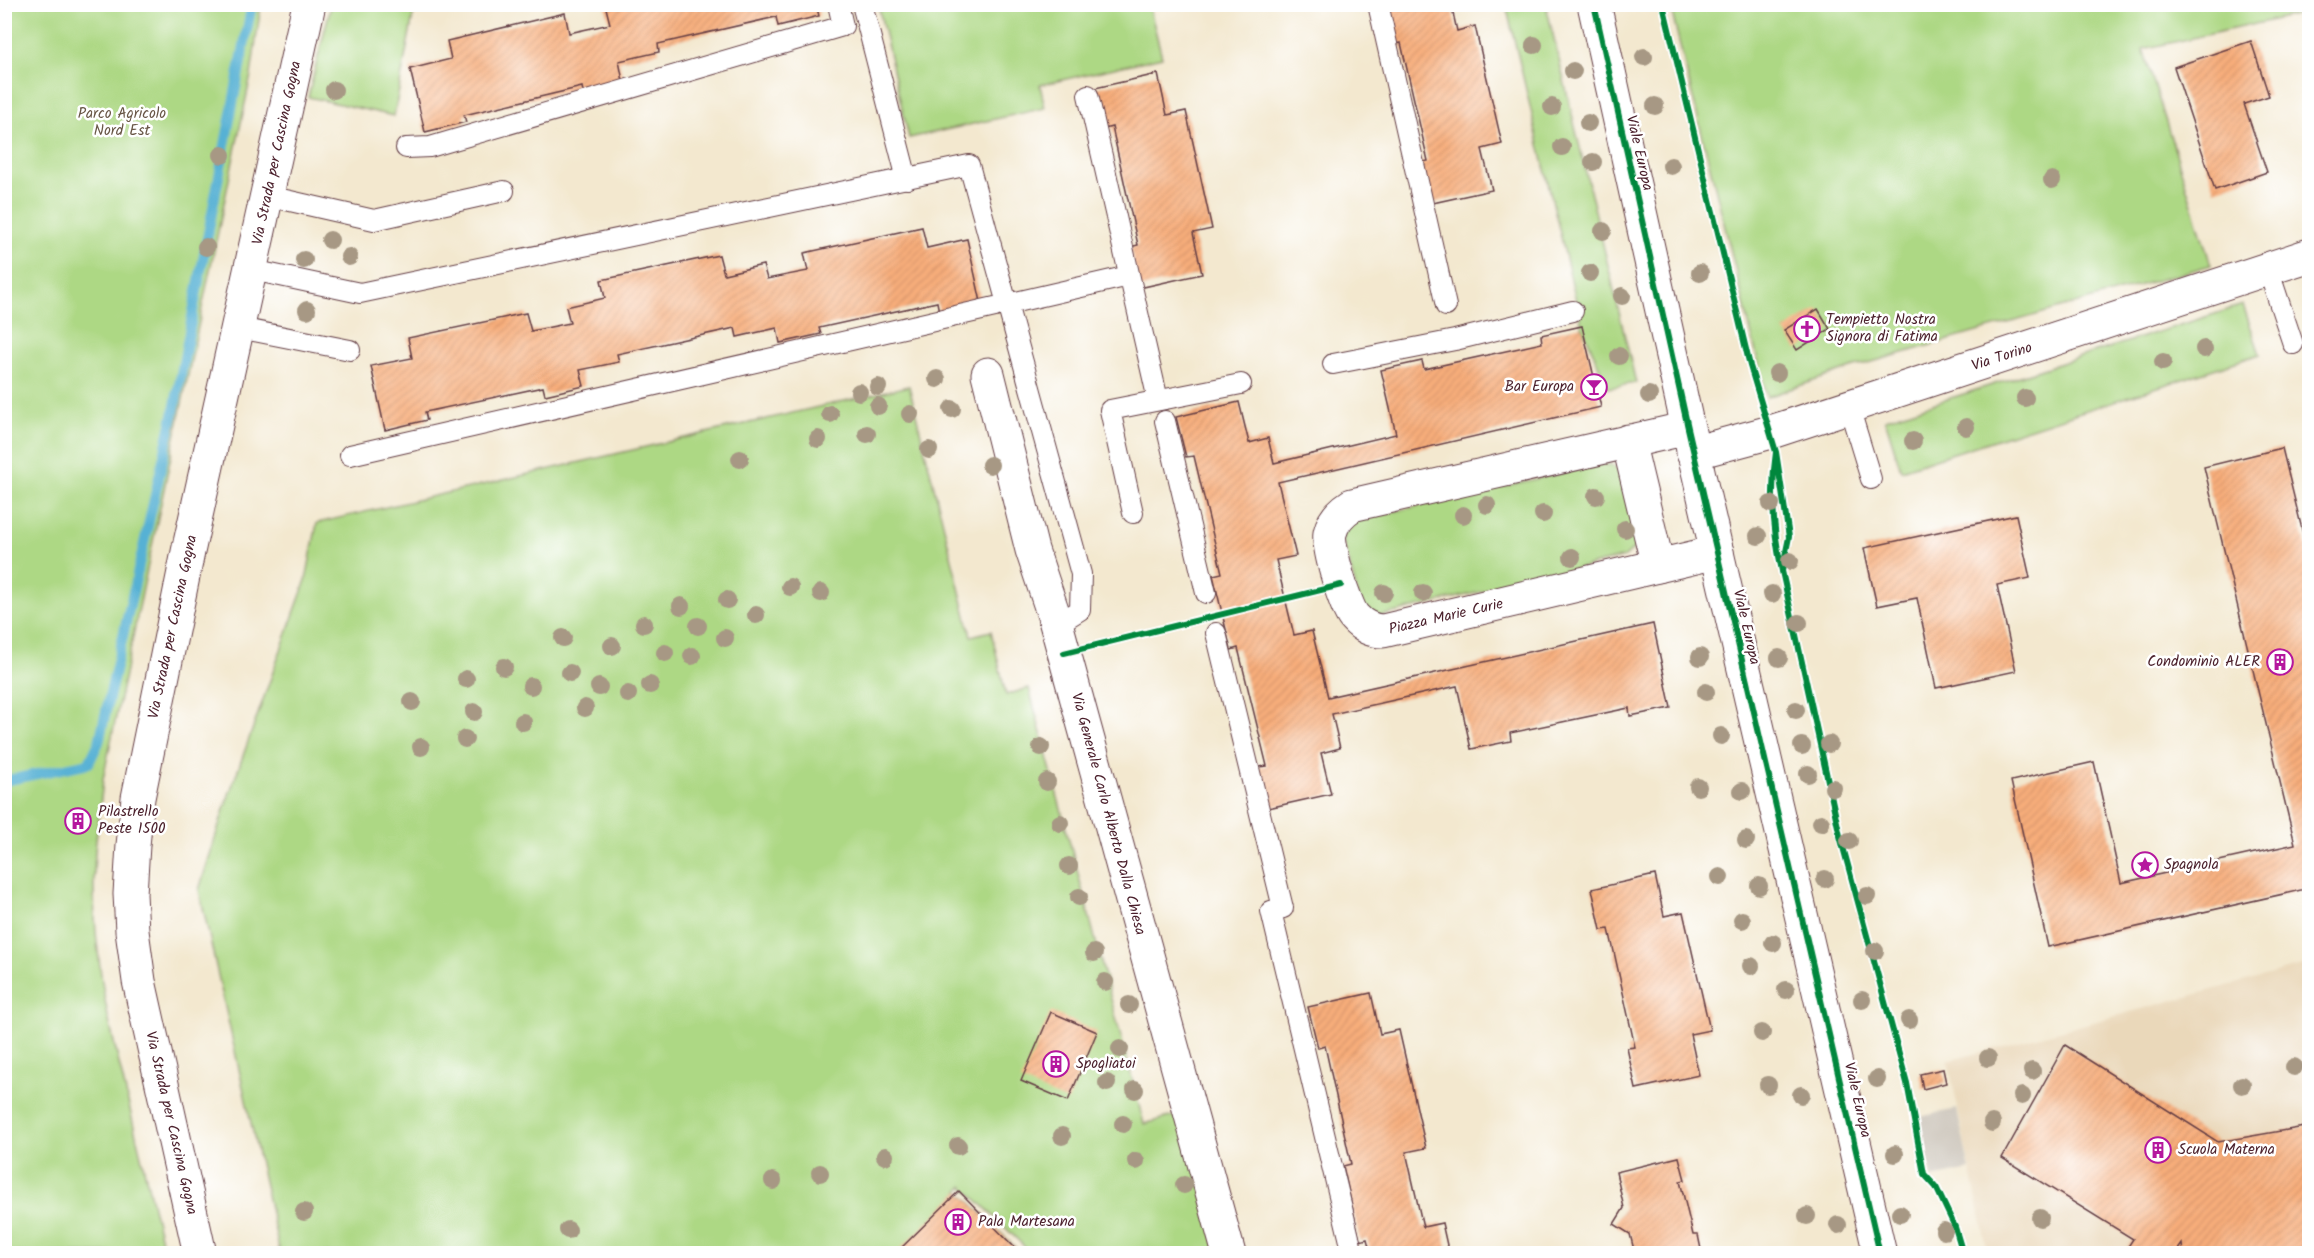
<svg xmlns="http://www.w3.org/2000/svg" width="2314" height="1258" viewBox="0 0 2314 1258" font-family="Kalam,sans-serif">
<defs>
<pattern id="building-hatch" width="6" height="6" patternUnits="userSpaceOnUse" patternTransform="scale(1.5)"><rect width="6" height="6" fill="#f7ad7a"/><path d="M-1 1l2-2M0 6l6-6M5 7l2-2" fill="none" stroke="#d5946a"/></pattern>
</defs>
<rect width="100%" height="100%" fill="#fff"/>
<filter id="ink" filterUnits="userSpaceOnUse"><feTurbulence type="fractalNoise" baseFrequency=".0167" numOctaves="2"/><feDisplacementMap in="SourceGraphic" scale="12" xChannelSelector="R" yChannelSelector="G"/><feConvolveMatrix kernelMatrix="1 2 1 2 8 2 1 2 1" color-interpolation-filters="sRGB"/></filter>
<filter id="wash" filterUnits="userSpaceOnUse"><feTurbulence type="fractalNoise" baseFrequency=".008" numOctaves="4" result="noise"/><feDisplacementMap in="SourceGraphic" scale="24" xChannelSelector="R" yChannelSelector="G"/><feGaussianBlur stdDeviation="1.35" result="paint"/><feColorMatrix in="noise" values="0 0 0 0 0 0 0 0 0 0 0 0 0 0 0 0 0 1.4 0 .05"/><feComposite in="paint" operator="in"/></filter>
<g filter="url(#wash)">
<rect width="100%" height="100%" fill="#f3e8cf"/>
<!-- built -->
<polygon fill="#ead8ba" points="2309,964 2309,1253 1988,1253 1948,1061"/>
<!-- industrial -->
<polygon fill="#cac3b8" points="1957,1109 1970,1170 1932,1178 1919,1117"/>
<!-- green -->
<g fill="#add884" stroke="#7c7c58" stroke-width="1.5">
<path d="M5 4 261 5 251 75 103 779C101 803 97 827 95 852 91 907 98 962 108 1017L164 1253H5Z"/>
<polygon points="2295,4 2296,15 2143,49 2211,265 1851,368 1767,397 1670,5"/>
<polygon points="331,5 415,5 394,116 308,97"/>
<polygon points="878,5 1149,5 1162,57 1040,85 1045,108 909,138"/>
<polygon points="1506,5 1546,5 1636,383 1608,388 1582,326"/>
<polygon points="2243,305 2260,354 1901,470 1885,419"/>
<polygon points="909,386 971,636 991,631 1006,695 1029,688 1144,1124 1185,1113 1220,1253 1031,1253 963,1186 959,1191 1021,1253 280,1253 199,890 225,806 306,580 317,523"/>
<polygon points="1601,464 1611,465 1622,473 1637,546 1625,557 1381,616 1362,610 1341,534 1357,520"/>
</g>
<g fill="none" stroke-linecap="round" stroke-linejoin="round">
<!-- stream -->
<polyline stroke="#56b1d4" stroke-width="10" points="4,781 89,763 99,742 174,411 252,4"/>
</g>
<g id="blocks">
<!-- building -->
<g fill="url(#building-hatch)">
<polygon points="605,4 816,4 819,16 778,26 776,17 658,44 659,52 619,61 624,86 584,96 582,87 464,115 466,122 425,132 410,69 451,59 447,41 565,13 569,33 610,24"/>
<polygon points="1384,4 1451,4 1457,31 1475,26 1502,144 1482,149 1492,190 1428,204 1419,163 1428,161 1401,43 1393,45"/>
<polygon points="2251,41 2269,96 2244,104 2267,172 2215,190 2174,67"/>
<polygon points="1158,74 1167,115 1186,111 1212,229 1193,233 1202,274 1139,288 1130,247 1138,245 1112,127 1104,129 1095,88"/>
<polygon points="922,227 927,248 967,239 981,302 939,312 937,302 819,328 821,334 780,343 777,328 737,337 735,328 617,354 619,362 580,370 584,386 545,395 543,387 425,412 427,420 385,430 371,366 412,358 408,338 526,313 531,331 570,323 566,307 605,298 601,280 719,255 724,274 763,265 767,279 808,271 804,253"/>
<polygon points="1818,309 1830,329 1797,350 1784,330"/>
<polygon points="1582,326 1601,407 1278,482 1296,556 1276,560 1285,598 1294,635 1312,631 1328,697 1653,624 1671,708 1630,716 1629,708 1510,733 1511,741 1471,749 1457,686 1332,714 1340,748 1321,753 1331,794 1268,808 1258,767 1267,766 1238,648 1231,650 1222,613 1213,575 1222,573 1194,456 1186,457 1176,417 1239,402 1249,443 1268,438 1274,463 1396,434 1381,370 1422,361 1424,369 1542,343 1541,335"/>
<polygon points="2282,448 2310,562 2310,888 2048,947 2011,781 2094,762 2121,883 2295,844 2204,467"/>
<polygon points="2016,515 2030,578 1997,585 2016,671 1936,688 1917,598 1877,606 1864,548"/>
<polygon points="1655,875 1664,916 1683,912 1710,1030 1690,1034 1699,1075 1636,1089 1627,1048 1635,1047 1609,929 1601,930 1592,889"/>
<polygon points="1371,993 1380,1034 1399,1030 1426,1148 1406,1152 1423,1227 1442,1223 1449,1254 1371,1254 1367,1239 1360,1241 1343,1166 1351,1164 1325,1046 1318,1048 1308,1007"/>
<polygon points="1051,1012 1097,1032 1068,1101 1021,1081"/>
<polygon points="2065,1045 2218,1142 2310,1126 2310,1254 2183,1254 2182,1244 2175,1254 2123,1254 2133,1239 2002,1158"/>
<polygon points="1943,1069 1946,1083 1923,1089 1920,1074"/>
<polygon points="1679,1157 1685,1180 1680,1181 1693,1235 1698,1235 1702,1254 1635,1254 1630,1234 1614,1224 1624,1208 1616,1172"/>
<polygon points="959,1191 1021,1254 895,1254"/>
</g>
</g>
</g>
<g filter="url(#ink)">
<use href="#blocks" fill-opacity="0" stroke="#633d44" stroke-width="1.5"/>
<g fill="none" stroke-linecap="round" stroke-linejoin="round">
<!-- lane casing -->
<g stroke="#633d44" stroke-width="22">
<g id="lane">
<polyline points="862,4 907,179"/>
<polyline points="1378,4 1446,306"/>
<polyline points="1088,95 1158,400"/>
<polyline points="406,148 430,147 843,26 838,4"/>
<polyline points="268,196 374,220 504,191"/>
<polyline points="2268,269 2293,344"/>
<polyline points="252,270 360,293 969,165 1081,574 1080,610 1056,625"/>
<polyline points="1016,302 1129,276"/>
<polyline points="239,328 350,350"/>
<polyline points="1333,364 1455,340 1573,311"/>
<polyline points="1849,407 1871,479"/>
<polyline points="1165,421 1206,593"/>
<polyline points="350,455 995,307"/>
<polyline points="1133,513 1110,410 1241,384"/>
<polyline points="1216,633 1283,908 1271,911 1353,1254"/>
</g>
</g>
<!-- street casing -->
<g stroke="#633d44" stroke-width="35">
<g id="street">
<polyline points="1594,4 1688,428 1880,1254"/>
<polyline points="988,374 1032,550 1054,616 1229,1254"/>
<path d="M1688 428 1352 505C1341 512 1333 520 1330 533 1327 547 1345 606 1354 617 1362 626 1372 631 1383 631L1717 552"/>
<polyline points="1628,441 1658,566"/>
<polyline points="1693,453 1771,432 2310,255"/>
<polyline points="200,1254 139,981 132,931 130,894 133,845 138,798 188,552 309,4"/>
</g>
</g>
<!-- lane -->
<use href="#lane" stroke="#fff" stroke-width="20"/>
<!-- street -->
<use href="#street" stroke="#fff" stroke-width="33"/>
<!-- cycleway casing -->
<g stroke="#fff" stroke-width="10">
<g id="cycleway">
<polyline points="1594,4 1688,428 1880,1254"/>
<path d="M1663 4 1750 366 1776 452 1789 537 1782 571C1773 531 1770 492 1776 452"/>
<polyline points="1782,571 1840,836 1907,1083 1924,1174 1936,1187 1955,1227 1963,1254"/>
<polyline points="1064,653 1341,585"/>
</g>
</g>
<!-- cycleway -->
<use href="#cycleway" stroke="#00873e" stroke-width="6"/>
</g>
<!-- trees -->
<g fill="#a79884">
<circle cx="1534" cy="45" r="9"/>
<circle cx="1644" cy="57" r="9"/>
<circle cx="1573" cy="71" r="9"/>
<circle cx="334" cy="90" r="9"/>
<circle cx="1655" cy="106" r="9"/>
<circle cx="1552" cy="107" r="9"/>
<circle cx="1588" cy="123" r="9"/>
<circle cx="1562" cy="147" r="9"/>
<circle cx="222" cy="155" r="9"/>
<circle cx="1593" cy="162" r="9"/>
<circle cx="1671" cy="166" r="9"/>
<circle cx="2052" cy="180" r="9"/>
<circle cx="1603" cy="231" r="9"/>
<circle cx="330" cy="240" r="9"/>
<circle cx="206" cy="247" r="9"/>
<circle cx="349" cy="257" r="9"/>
<circle cx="304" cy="260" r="9"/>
<circle cx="1590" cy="273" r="9"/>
<circle cx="1700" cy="273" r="9"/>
<circle cx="1622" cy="296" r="9"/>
<circle cx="307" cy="310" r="9"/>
<circle cx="2204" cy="349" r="9"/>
<circle cx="1619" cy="356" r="9"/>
<circle cx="2163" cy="362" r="9"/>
<circle cx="1777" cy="373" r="9"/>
<circle cx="937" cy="379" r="9"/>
<circle cx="878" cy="387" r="9"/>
<circle cx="859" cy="392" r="9"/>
<circle cx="1649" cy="395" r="9"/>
<circle cx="2025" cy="398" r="9"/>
<circle cx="878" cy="406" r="9"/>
<circle cx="952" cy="409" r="9"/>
<circle cx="830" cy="414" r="9"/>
<circle cx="910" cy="414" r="9"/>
<circle cx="1966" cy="427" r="9"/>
<circle cx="867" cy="434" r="9"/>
<circle cx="818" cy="439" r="9"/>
<circle cx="1913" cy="441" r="9"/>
<circle cx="929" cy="450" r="9"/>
<circle cx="740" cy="459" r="9"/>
<circle cx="990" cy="465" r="9"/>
<circle cx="1596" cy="496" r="9"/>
<circle cx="1771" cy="504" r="9"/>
<circle cx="1487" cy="505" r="9"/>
<circle cx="1543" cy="514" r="9"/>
<circle cx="1463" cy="515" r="9"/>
<circle cx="1625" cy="529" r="9"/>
<circle cx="1758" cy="536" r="9"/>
<circle cx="1572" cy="557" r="9"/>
<circle cx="1790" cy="561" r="9"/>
<circle cx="790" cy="587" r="9"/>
<circle cx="821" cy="593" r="9"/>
<circle cx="1384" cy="593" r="9"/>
<circle cx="1423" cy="593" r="9"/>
<circle cx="1772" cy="594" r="9"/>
<circle cx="727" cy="600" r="9"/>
<circle cx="681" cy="606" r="9"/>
<circle cx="756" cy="615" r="9"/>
<circle cx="1799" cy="623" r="9"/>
<circle cx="644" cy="624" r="9"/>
<circle cx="698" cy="626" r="9"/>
<circle cx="563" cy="638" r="9"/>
<circle cx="725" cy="638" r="9"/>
<circle cx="612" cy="646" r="9"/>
<circle cx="665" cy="653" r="9"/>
<circle cx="692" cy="656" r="9"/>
<circle cx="1700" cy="657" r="9"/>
<circle cx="1779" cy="658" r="9"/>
<circle cx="504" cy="667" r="9"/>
<circle cx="570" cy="673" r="9"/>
<circle cx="466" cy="679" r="9"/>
<circle cx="650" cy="685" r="9"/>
<circle cx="531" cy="686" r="9"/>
<circle cx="599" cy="687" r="9"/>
<circle cx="1706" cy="692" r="9"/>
<circle cx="628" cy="694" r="9"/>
<circle cx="412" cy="702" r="9"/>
<circle cx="585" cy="708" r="9"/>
<circle cx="1796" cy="710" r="9"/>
<circle cx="474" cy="712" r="9"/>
<circle cx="523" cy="722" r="9"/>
<circle cx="1721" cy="736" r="9"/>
<circle cx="465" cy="739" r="9"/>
<circle cx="1829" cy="744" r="9"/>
<circle cx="1802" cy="746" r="9"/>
<circle cx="421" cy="747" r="9"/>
<circle cx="1041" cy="747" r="9"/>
<circle cx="1808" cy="774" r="9"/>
<circle cx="1047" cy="782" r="9"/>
<circle cx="1698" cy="787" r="9"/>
<circle cx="1833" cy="788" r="9"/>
<circle cx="1742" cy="791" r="9"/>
<circle cx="1060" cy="823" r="9"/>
<circle cx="1821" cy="823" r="9"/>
<circle cx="1746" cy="840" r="9"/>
<circle cx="1849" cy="841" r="9"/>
<circle cx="1069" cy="866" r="9"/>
<circle cx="1720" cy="877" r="9"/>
<circle cx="1825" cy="879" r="9"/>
<circle cx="1759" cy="886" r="9"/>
<circle cx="1867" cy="896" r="9"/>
<circle cx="1079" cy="897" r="9"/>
<circle cx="1742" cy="920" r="9"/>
<circle cx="1773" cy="943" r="9"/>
<circle cx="1875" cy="951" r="9"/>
<circle cx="1094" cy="953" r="9"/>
<circle cx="1751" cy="966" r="9"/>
<circle cx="1105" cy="982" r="9"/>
<circle cx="1786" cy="990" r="9"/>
<circle cx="1862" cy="1000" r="9"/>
<circle cx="1129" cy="1005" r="9"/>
<circle cx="1909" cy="1020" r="9"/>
<circle cx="1762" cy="1033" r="9"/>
<circle cx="1120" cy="1049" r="9"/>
<circle cx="1988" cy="1058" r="9"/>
<circle cx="2294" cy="1067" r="9"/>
<circle cx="2032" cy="1071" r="9"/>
<circle cx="1877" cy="1079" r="9"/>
<circle cx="1107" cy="1083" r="9"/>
<circle cx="1768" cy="1085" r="9"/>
<circle cx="2242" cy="1085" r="9"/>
<circle cx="1135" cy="1090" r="9"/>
<circle cx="1801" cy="1095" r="9"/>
<circle cx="2022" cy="1096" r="9"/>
<circle cx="1992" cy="1123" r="9"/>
<circle cx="1123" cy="1124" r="9"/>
<circle cx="1062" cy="1136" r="9"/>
<circle cx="958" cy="1146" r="9"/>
<circle cx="1895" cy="1154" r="9"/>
<circle cx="885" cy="1156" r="9"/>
<circle cx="1136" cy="1161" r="9"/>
<circle cx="820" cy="1173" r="9"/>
<circle cx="773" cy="1181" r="9"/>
<circle cx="1184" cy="1185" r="9"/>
<circle cx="304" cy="1212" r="9"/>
<circle cx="1900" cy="1214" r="9"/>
<circle cx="1807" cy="1216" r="9"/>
<circle cx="2040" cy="1218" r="9"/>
<circle cx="1838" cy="1225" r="9"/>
<circle cx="568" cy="1230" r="9"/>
<circle cx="1944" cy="1231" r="9"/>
</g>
</g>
<!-- icons -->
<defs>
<g id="church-ring" transform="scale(1.35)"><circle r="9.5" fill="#fff" stroke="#b5179e" stroke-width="1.5"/><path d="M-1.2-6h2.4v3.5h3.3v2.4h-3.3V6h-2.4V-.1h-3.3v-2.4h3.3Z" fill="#b5179e"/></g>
<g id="bar-ring" transform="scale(1.35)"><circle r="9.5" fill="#fff" stroke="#b5179e" stroke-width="1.5"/><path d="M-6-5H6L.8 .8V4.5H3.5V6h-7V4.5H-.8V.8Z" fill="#b5179e"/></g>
<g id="building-ring" transform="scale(1.35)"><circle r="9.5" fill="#fff" stroke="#b5179e" stroke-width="1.5"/><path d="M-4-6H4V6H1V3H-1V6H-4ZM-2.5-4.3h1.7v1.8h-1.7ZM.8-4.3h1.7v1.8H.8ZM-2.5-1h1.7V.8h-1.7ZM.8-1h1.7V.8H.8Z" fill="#b5179e"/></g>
<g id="sight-ring" transform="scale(1.35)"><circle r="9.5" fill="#fff" stroke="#b5179e" stroke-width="1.5"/><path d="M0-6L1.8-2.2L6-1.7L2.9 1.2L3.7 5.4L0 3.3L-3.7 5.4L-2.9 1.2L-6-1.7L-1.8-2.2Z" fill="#b5179e"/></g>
</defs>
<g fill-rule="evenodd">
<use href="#church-ring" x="1807" y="329"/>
<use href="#bar-ring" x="1594" y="387"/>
<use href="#building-ring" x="2280" y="662"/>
<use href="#building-ring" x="78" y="821"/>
<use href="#sight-ring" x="2145" y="865"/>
<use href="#building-ring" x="1056" y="1064"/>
<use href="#building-ring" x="2158" y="1150"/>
<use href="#building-ring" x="958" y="1222"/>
</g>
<g text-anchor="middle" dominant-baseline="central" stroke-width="5" stroke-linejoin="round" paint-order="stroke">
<!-- park labels -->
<g font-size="15" fill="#685646" stroke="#fff">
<text x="122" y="114">Parco Agricolo<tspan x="122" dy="17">Nord Est</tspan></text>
</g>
<!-- street labels -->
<g font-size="15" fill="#4a1f2b" stroke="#fff">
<text transform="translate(277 153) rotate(-78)">Via Strada per Cascina Gogna</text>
<text transform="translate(1639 153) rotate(77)">Viale Europa</text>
<text transform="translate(2002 357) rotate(-18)">Via Torino</text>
<text transform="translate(1446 617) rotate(-13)">Piazza Marie Curie</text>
<text transform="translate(173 627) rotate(-78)">Via Strada per Cascina Gogna</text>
<text transform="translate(1746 627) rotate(77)">Viale Europa</text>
<text transform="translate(1108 814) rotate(75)">Via Generale Carlo Alberto Dalla Chiesa</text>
<text transform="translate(1857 1100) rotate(77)">Viale Europa</text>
<text transform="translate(171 1123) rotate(77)">Via Strada per Cascina Gogna</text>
</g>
<!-- poi labels -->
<g font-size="15" fill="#4a1f2b" stroke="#fff" text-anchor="start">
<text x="1826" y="320">Tempietto Nostra<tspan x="1826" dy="17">Signora di Fatima</tspan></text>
<text x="1574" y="387" text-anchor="end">Bar Europa</text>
<text x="2260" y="662" text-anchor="end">Condominio ALER</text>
<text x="98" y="812">Pilastrello<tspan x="98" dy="17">Peste 1500</tspan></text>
<text x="2164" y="865">Spagnola</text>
<text x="1076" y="1064">Spogliatoi</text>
<text x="2178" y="1150">Scuola Materna</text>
<text x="978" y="1222">Pala Martesana</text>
</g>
</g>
<!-- margin -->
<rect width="2314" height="1258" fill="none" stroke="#fff" stroke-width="24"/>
</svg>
